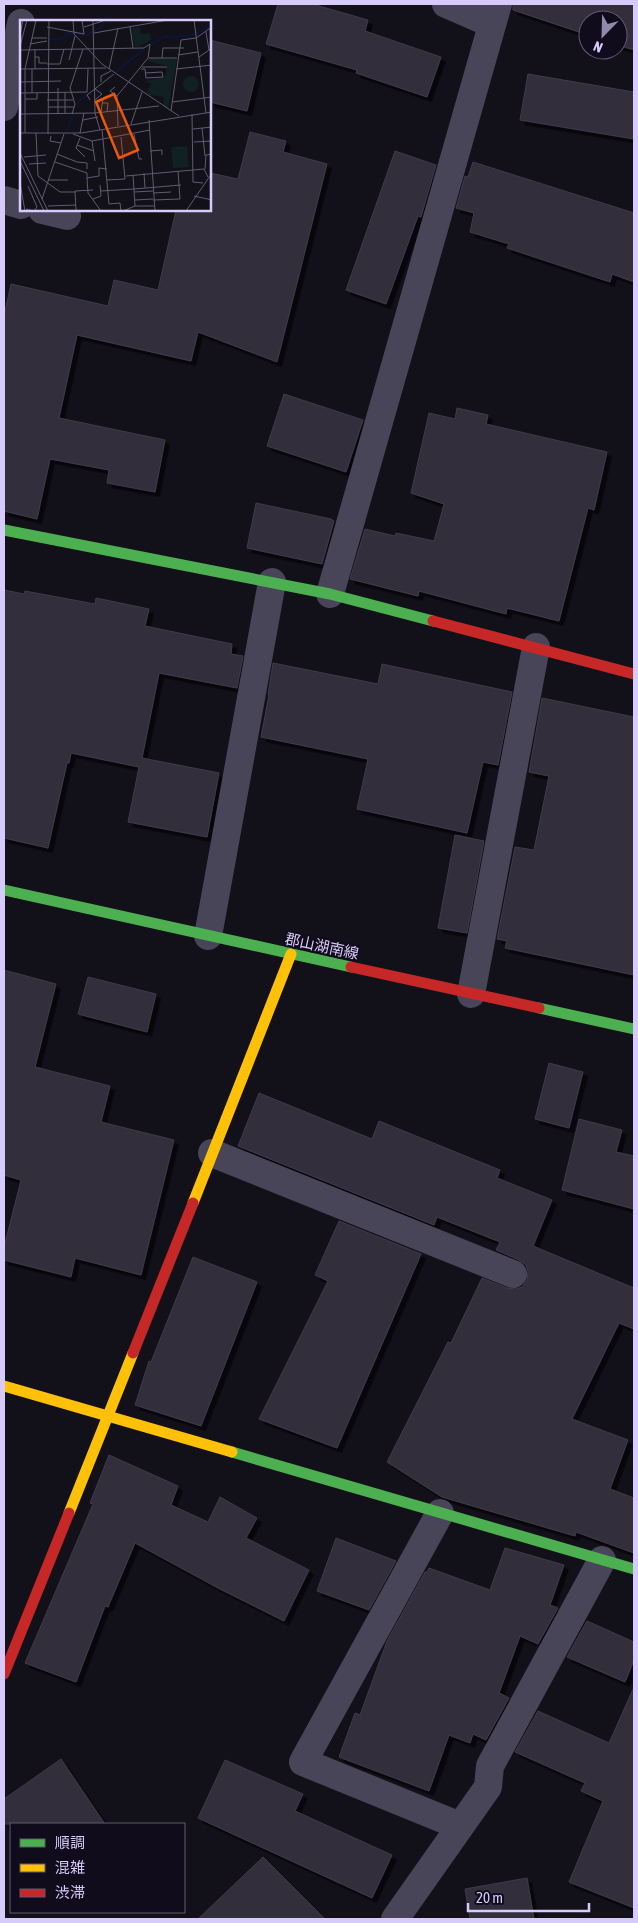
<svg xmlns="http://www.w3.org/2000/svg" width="638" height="1923" viewBox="0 0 638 1923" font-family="'Asap Condensed','Noto Sans JP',sans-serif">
<defs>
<filter id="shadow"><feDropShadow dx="4.5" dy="4.5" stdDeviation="0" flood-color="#0009"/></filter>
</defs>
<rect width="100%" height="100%" fill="#121018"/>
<!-- building -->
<g fill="#312e3a" stroke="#403a4c" filter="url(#shadow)">
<polygon points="278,4 312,4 368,20 365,31 441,57 427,97 356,73 357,70 266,44"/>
<polygon points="513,4 634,4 634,50 618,45 618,20 588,20 588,35 513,10"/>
<polygon points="210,40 261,53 247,111 210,102"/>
<polygon points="528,74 634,92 634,139 520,120"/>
<polygon points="250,132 286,141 283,152 327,164 277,362 198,332 191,361 77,335 59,418 165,440 155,492 107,483 109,470 50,459 37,519 4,511 4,316 11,284 108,306 114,280 158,290 176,210 210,210 210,173 238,179"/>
<polygon points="395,151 436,165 421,217 418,216 386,304 346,290"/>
<polygon points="473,162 634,213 634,282 612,274 610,282 507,248 509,244 470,232 474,213 456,208 465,176 468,177"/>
<polygon points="284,394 363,420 346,472 267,446"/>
<polygon points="457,408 488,415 486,424 607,452 594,510 588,508 559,621 507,608 506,614 419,591 418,596 350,579 365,529 395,536 396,533 434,541 444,504 411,493 429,413 455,419"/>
<polygon points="256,503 331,519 334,521 322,564 247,548"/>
<polygon points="4,590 24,594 25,591 95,604 96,598 149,609 145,626 232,644 231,654 243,656 237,688 159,673 142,758 219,773 207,837 128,822 139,767 71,753 69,763 67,763 48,848 4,838"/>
<polygon points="273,663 378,684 382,664 512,692 498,765 483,762 467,833 357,809 368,759 261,737 269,695 268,695"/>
<polygon points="542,698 634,717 634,975 505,948 507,941 497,939 515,847 534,850 549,776 529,772"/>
<polygon points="455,835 484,841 467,933 438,928"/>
<polygon points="4,970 56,984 35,1067 110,1086 101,1122 174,1140 141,1275 75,1258 71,1277 4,1260 4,1247 21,1180 4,1175"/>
<polygon points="88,977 156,994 147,1032 78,1014"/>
<polygon points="549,1063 583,1072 569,1128 535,1119"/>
<polygon points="259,1093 372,1139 379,1121 500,1170 497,1178 552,1200 533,1246 634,1288 634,1329 619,1323 572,1419 628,1440 610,1489 634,1498 634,1553 576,1532 575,1536 442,1497 387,1462 448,1342 451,1343 482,1278 507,1288 516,1289 522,1287 527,1280 528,1271 526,1265 519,1260 496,1250 500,1242 437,1217 434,1225 238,1146"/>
<polygon points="579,1119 622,1130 616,1152 634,1156 634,1209 562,1190"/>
<polygon points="339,1221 421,1254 337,1448 259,1419 328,1281 315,1275"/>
<polygon points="193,1257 257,1282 201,1426 135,1405 149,1361 151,1362"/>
<polygon points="109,1455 178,1486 171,1505 208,1522 220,1497 257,1518 246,1538 309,1570 284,1621 218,1588 135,1543 108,1607 105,1606 76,1682 25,1663 93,1504 90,1503"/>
<polygon points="336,1538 396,1561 369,1610 317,1591"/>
<polygon points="505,1548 564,1565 550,1605 558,1608 538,1644 520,1636 499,1693 509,1698 486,1740 473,1734 470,1743 449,1735 429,1791 339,1757 355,1713 360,1715 387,1641 425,1572 427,1572 429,1568 490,1590"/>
<polygon points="587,1621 634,1642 634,1660 625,1682 567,1657"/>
<polygon points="634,1687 634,1908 569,1882 603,1801 581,1791 585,1783 515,1752 538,1711 609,1743"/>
<polygon points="61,1759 105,1824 4,1824 4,1799"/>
<polygon points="225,1760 303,1794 295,1811 392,1855 372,1898 198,1818"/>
<polygon points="263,1857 325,1919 198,1919"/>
<polygon points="527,1878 534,1919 470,1919 465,1889"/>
</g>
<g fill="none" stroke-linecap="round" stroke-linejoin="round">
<!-- street -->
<g stroke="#484558" stroke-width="28">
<polyline points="446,4 492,24"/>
<polyline points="4,107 21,23"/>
<polyline points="4,200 21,205"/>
<polyline points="42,210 67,216"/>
<polyline points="330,594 498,4"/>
<polyline points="208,936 272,582"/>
<polyline points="471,994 536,647"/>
<polyline points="212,1153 513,1274"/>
<polyline points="440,1513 303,1762 460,1826"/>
<polyline points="395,1919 488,1787 490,1766 602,1560"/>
</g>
<!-- fast -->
<g stroke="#4caf50" stroke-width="11">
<polyline points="4,530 330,594 433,621"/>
<polyline points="4,890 351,967"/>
<polyline points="539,1008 634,1029"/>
<polyline points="232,1452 634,1569"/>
</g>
<!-- slow -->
<g stroke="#ffc107" stroke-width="11">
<polyline points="193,1203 291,954"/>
<polyline points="4,1386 232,1452"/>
<polyline points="69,1513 133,1353"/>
</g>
<!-- jam -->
<g stroke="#c62828" stroke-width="11">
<polyline points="433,621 634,674"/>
<polyline points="351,967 539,1008"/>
<polyline points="133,1353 193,1203"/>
<polyline points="4,1674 69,1513"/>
</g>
</g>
<g text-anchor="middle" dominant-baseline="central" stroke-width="4" stroke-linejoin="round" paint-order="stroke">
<!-- street labels -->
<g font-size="15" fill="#d7cbfb" stroke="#110c1b">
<text transform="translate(322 946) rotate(12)">郡山湖南線</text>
</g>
</g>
<!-- overview -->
<g transform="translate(20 20)">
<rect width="191" height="191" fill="#121018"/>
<path d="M120 7 121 14 130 13 131 20 119 27 114 26 111 8ZM129 38 157 39 148 89 143 87 144 77 129 75 127 71 131 64 125 61 145 57 147 46 127 41ZM163 64a8 8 0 1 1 16 0a8 8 0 1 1-16 0ZM167 126 169 147 153 148 151 127Z" fill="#102023"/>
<path fill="none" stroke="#0d1532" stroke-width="2.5" d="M29 20 44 18 48 13 67 15 81 7 85 0M131 24 144 17 169 16 192 6M96 52 124 29M56 85 67 74M47 111 53 94"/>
<path fill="none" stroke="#615b73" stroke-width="1" d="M53 0 54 14 82 44 159 96M73 0 75 93 80 110M174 0 186 93M27 7 64 14 62 0M64 7 83 1M110 7 113 28M186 12 189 30M74 13 148 0M0 15 3 0M12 18H27M10 24 27 21M0 26 7 0M15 29V49M1 30 124 28 130 24 128 38 97 76 98 106M158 35 178 32M15 37H19V43H27M179 37 192 28M129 38H157M142 38 143 28H164M49 40 55 16M27 44H40L44 29M122 47H147M0 49 86 48M12 49V73M89 49 98 8M121 49H125L126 58 143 57 142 52 125 53M156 49 192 45M0 62 41 61M81 62V56L91 51M95 67 90 71 97 76M38 68V94M75 69 82 74 75 80M45 72V93M0 73 67 72 68 49M5 79H17V73M27 80H53M70 80 67 75 94 54M152 82 192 77M82 83H88L87 92M28 87H54M151 91 161 20 176 18 192 7M81 92 83 78 87 76M0 94 75 93 139 86M52 94 55 84 50 68 63 29M172 94 173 162 183 163M63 100 78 97M129 100 135 191M111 104 122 72M182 108 185 136M82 109 89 184 100 183 101 191M173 109 192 107M0 113H61L192 92M5 113V49L16 0M16 113 18 156 40 172H55M60 113 64 93M28 114 29 0M53 114 72 121 130 110M114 114 119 139H122M31 116 30 121 41 123M60 118 56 128 65 137M72 121 75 141M174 122 192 121M57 125 74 131M130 131 142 130V135M0 133 28 191M37 134 57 142 67 143V149M4 137 26 135M0 141 24 191M35 142 67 153V158L79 156V148L87 149M9 144 26 143M185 149 186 135 192 134M124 153 125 168M113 155 115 186M106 156 184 149 188 157M67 158 68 173 81 191M28 160H48M87 160 105 159 101 117M0 163 5 191M114 169 161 165M80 171 114 169M114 172 133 171M133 173 151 172M174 176 192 180M22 179 44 114M73 179 81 176 80 165M115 180 133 179M133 180 160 179 158 151M28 186 56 185M6 189 14 191 17 187 8 166M56 191 55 171 73 170M103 191 115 186H134M166 191 192 153"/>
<path fill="#e8590c" fill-opacity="0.15" stroke="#e8590c" stroke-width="2.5" d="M94 74 118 130 99 138 76 82Z"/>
<rect width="191" height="191" fill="none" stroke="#d7cbfb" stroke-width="2.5"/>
</g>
<!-- border -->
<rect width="638" height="1923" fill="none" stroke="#d7cbfb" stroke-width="10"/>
<!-- legend -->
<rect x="10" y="1823" width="175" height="90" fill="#110c1b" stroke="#605875"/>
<rect x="20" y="1839" width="25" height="8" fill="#4caf50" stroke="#605875"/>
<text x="55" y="1848" font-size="15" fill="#d7cbfb">順調</text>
<rect x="20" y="1864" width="25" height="8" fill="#ffc107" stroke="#605875"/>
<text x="55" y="1873" font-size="15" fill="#d7cbfb">混雑</text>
<rect x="20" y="1889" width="25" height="8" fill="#c62828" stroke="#605875"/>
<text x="55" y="1898" font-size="15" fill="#d7cbfb">渋滞</text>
<!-- north arrow -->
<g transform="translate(603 35) rotate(203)"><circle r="24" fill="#110c1b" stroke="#605875"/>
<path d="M0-4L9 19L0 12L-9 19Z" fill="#928aac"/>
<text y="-8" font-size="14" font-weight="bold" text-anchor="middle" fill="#d7cbfb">N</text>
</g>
<!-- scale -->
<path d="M468 1903v8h121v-8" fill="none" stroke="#d7cbfb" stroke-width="2.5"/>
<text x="476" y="1903" font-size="15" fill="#d7cbfb" stroke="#110c1b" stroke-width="4" paint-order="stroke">20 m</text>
</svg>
